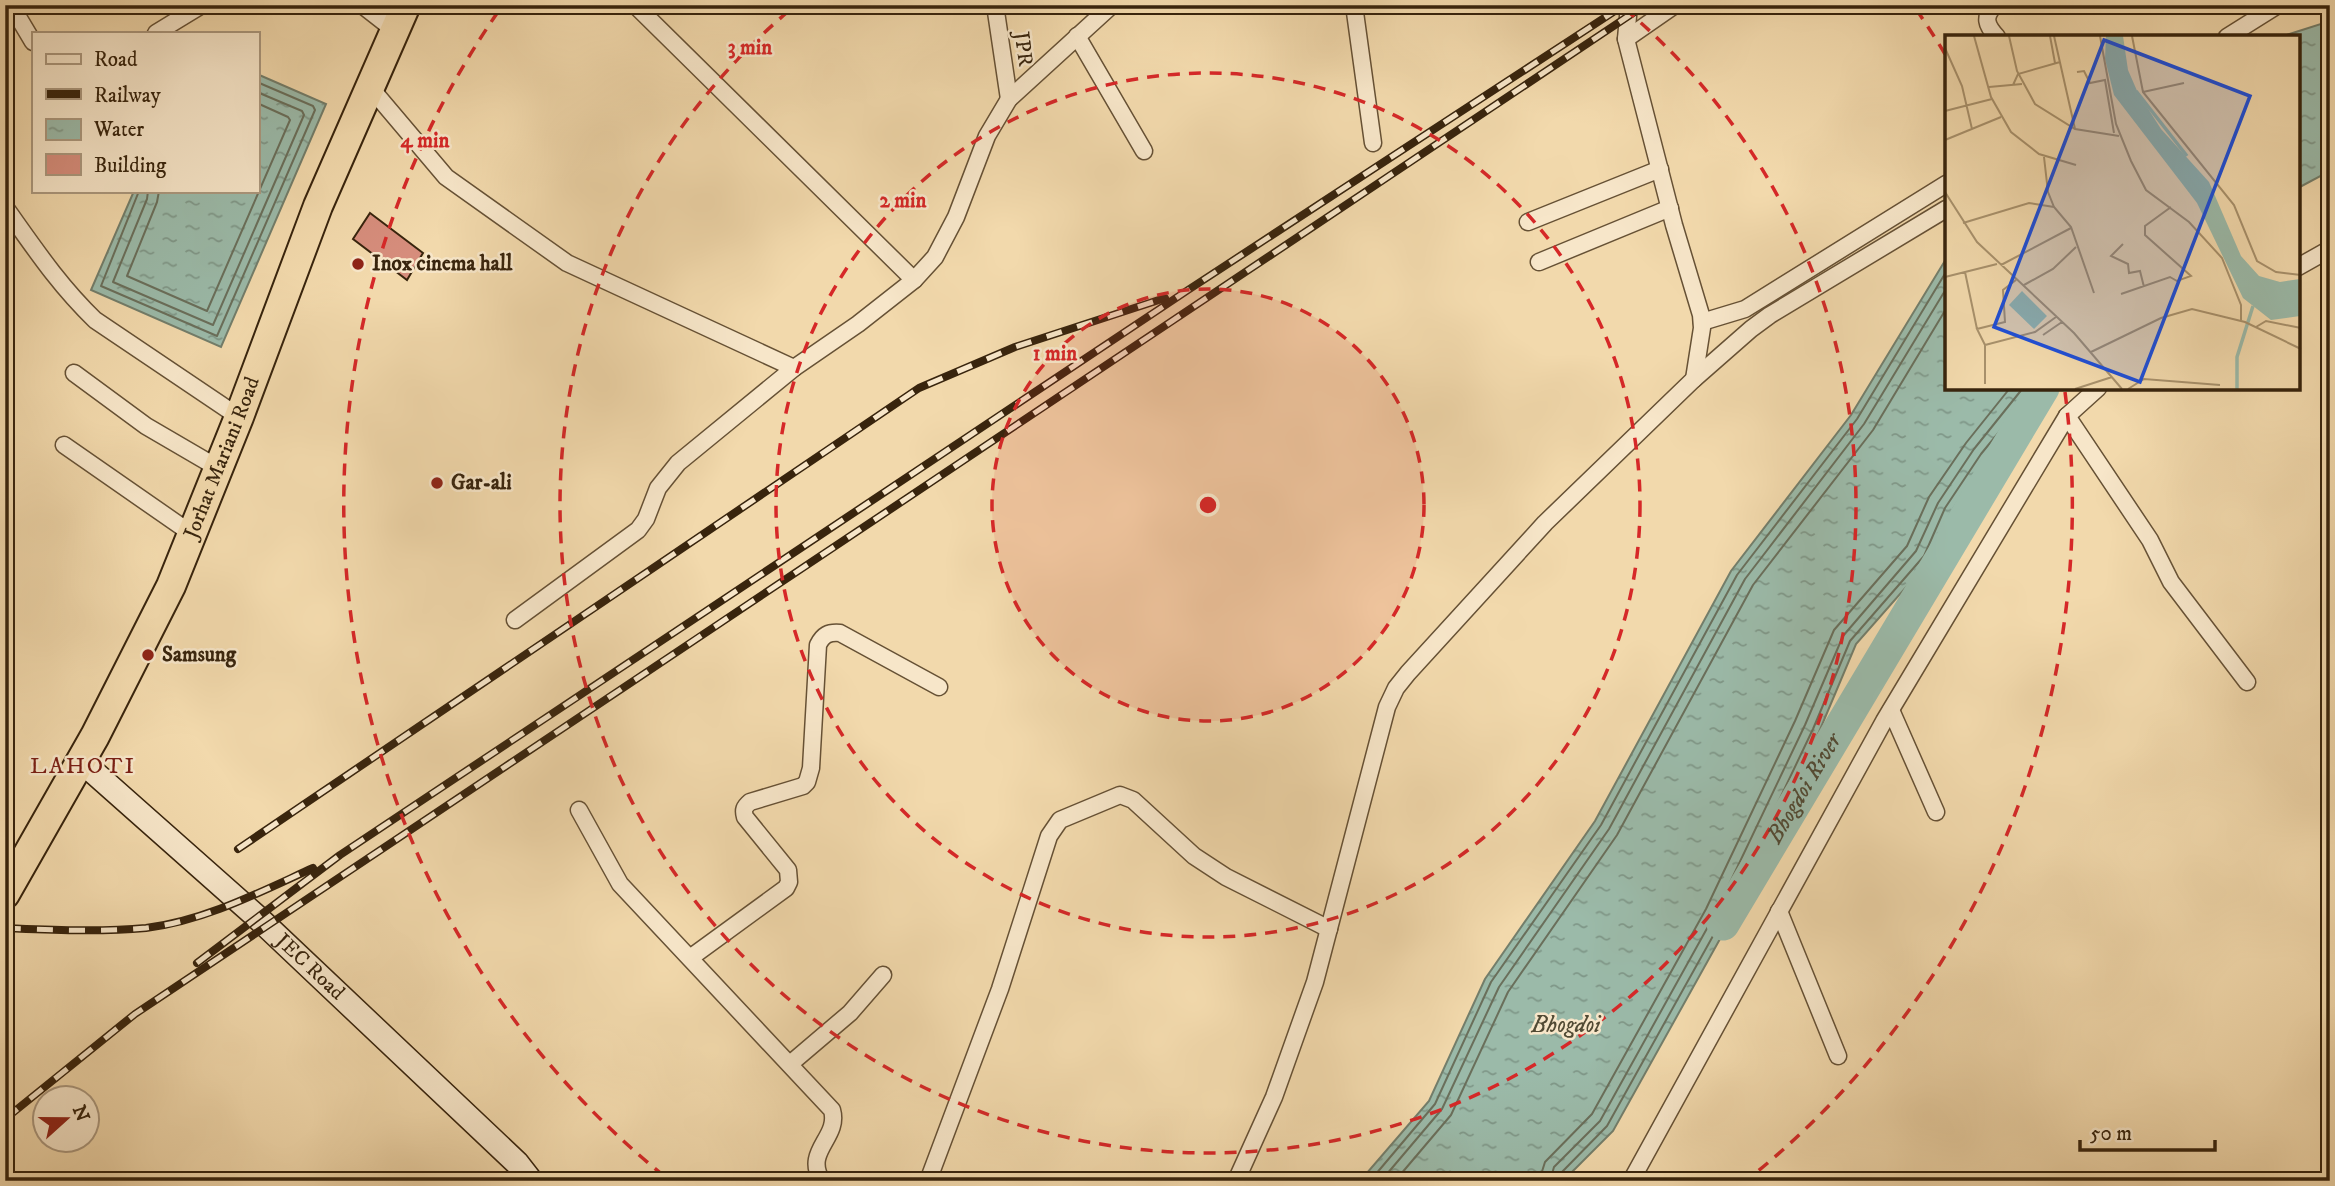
<svg xmlns="http://www.w3.org/2000/svg" width="2335" height="1186" viewBox="0 0 2335 1186" font-family="'IM FELL DW Pica',serif">
<defs>
<pattern id="water-ripples" width="26" height="14" patternUnits="userSpaceOnUse" patternTransform="scale(1.75)"><rect width="26" height="14" fill="#9bbaa9"/><path d="M2 4q2-2 4 0t4 0M15 11q2-2 4 0t4 0" fill="none" stroke="#7f9788"/></pattern>
</defs>
<rect width="100%" height="100%" fill="#f2d9ac"/>
<filter id="stains"><feTurbulence type="fractalNoise" baseFrequency=".00286" numOctaves="4"/><feColorMatrix values="0 0 0 0 .2 0 0 0 0 .09 0 0 0 0 .02 0 0 0 .5 -.17"/></filter>
<radialGradient id="worn" r=".72"><stop offset=".6" stop-color="#630" stop-opacity="0"/><stop offset="1" stop-color="#630" stop-opacity=".3"/></radialGradient>
<!-- water -->
<g fill="url(#water-ripples)" stroke="#737e6b" stroke-width="2">
<polygon points="2330,21 2330,171 2298,188 2298,37 2280,37"/>
<polygon points="257,74 326,104 221,347 91,290 134,191 257,191"/>
<polygon points="1946,259 1946,388 2044,389 1987,458 1951,512 1930,560 1856,644 1819,732 1730,921 1613,1131 1563,1181 1360,1181 1429,1101 1485,979 1595,821 1731,571 1851,415"/>
</g>
<g fill="none" stroke-linecap="round" stroke-linejoin="round">
<!-- shore -->
<g stroke="#6a6f5b" stroke-width="2">
<polyline points="139,191 101,286 217,336 315,110 313,106 257,82"/>
<polyline points="148,191 147,199 113,282 213,325 304,115 302,111 257,92"/>
<polyline points="159,191 157,202 127,276 207,311 290,120 288,117 257,103"/>
<polyline points="1370,1181 1435,1104 1491,982 1601,825 1737,575 1857,419 1946,272"/>
<polyline points="1381,1181 1442,1109 1499,987 1609,829 1745,579 1864,424 1946,289"/>
<polyline points="1395,1181 1451,1115 1508,992 1617,835 1753,585 1873,430 1946,309"/>
<polyline points="1539,1181 1545,1162 1592,1114 1706,909 1795,721 1834,630 1907,546 1929,497 1966,443 2010,388"/>
<polyline points="1550,1181 1554,1167 1600,1121 1715,914 1805,725 1843,636 1916,551 1938,503 1974,449 2023,388"/>
<polyline points="1559,1181 1561,1173 1607,1126 1723,918 1813,729 1850,641 1924,556 1945,508 1981,454 2035,388"/>
</g>
<!-- river -->
<path stroke="#9bbaa9" stroke-width="33" id="s1" d="M1723 924 2043 388"/>
</g>
<!-- building -->
<polygon fill="#d68d7c" stroke="#38240d" stroke-width="2" points="370,213 423,253 407,280 353,239"/>
<g fill="none" stroke-linecap="round" stroke-linejoin="round">
<!-- street casing -->
<g stroke="#665135" stroke-width="19">
<g id="street">
<polyline points="11,5 33,42"/>
<polyline points="362,5 394,30"/>
<polyline points="635,5 914,280"/>
<polyline points="995,5 1009,99"/>
<polyline points="1354,5 1373,143"/>
<polyline points="1629,5 1626,39 1674,225 1701,315 1702,328 1694,379"/>
<path d="M1995 5C1983 17 1986 25 1997 37"/>
<polyline points="156,33 202,5"/>
<polyline points="1077,36 1144,151"/>
<polyline points="2227,37 2278,5"/>
<polyline points="1626,39 1675,5"/>
<polyline points="369,86 446,177 567,263 794,368"/>
<path d="M5 207C35 249 58 284 95 320L239 417"/>
<polyline points="1528,222 1660,169"/>
<polyline points="1539,262 1670,208"/>
<polyline points="2298,267 2330,249"/>
<polyline points="1702,322 1745,309 1946,184"/>
<polyline points="74,373 146,426 218,468"/>
<polyline points="2067,416 2150,540 2171,582 2247,682"/>
<polyline points="64,445 192,534"/>
<polyline points="515,620 638,530 646,519 658,488 678,463 794,368 858,324 914,280 935,257 956,217 987,136 1009,99 1112,5"/>
<polyline points="1891,710 1936,812"/>
<path d="M579 810 620 884 832 1110C840 1138 803 1151 822 1181"/>
<polyline points="1779,911 1838,1056"/>
<path d="M690 958 786 888 789 882 788 870 745 817C743 810 744 807 750 802L803 786 807 782 811 768 818 645C823 635 828 632 840 633L939 687"/>
<polyline points="790,1064 850,1013 883,975"/>
<polyline points="5,1179 8,1181"/>
<polyline points="928,1181 1000,989 1049,836 1060,820 1120,795 1133,800 1194,856 1226,877 1329,929"/>
<polyline points="1236,1181 1274,1097 1315,982 1387,707 1396,688 1408,673 1545,523 1694,379 1751,329 1770,315 1946,209"/>
<polyline points="1631,1181 1884,721 2067,416 2098,388"/>
</g>
</g>
<!-- secondary casing -->
<g stroke="#38240d" stroke-width="26">
<g id="secondary">
<path id="s2" d="M81 761 257 917 517 1163 531 1181"/>
</g>
</g>
<!-- highway casing -->
<g stroke="#38240d" stroke-width="32">
<g id="highway">
<path id="s3" d="M5 894 95 736 171 586 239 417 318 206 406 5"/>
</g>
</g>
<!-- street -->
<use href="#street" stroke="#f7e6c9" stroke-width="16"/>
<!-- secondary -->
<use href="#secondary" stroke="#f7e6c9" stroke-width="23"/>
<!-- highway -->
<use href="#highway" stroke="#f2d9ac" stroke-width="28"/>
<!-- rail casing -->
<g stroke="#38240d" stroke-width="8">
<g id="rail">
<polyline points="238,849 919,388 1015,347 1165,298"/>
<path d="M5 928C50 930 101 932 146 928 204 921 260 892 313 868"/>
<polyline points="197,963 340,855 1188,290 1624,5"/>
<polyline points="5,1119 135,1014 1645,5"/>
</g>
</g>
<!-- rail -->
<use href="#rail" stroke="#f7e6c9" stroke-width="5" stroke-dasharray="16" stroke-linecap="butt"/>
</g>
<!-- distance rings -->
<circle cx="1208" cy="505" r="216" fill="#d62828" fill-opacity=".12"/>
<g fill="none" stroke="#d62828" stroke-width="3.5" stroke-dasharray="12 9">
<circle cx="1208" cy="505" r="216"/>
<circle cx="1208" cy="505" r="432"/>
<path d="M1625 9A648 648 0 1 1 791 9"/>
<path d="M664 1176A864 864 0 0 1 500 9M1916 9A864 864 0 0 1 1945 54M2065 392A864 864 0 0 1 1752 1176"/>
</g>
<!-- markers -->
<g fill="#8f2418" stroke="#f7e6c9" stroke-width="2.5">
<circle cx="358" cy="264" r="7"/>
<circle cx="437" cy="483" r="7"/>
<circle cx="148" cy="655" r="7"/>
</g>
<g text-anchor="middle" dominant-baseline="central" stroke-width="5" stroke-linejoin="round" paint-order="stroke">
<!-- street labels -->
<g font-size="21" fill="#38240d" stroke="#f7e6c9">
<text transform="translate(1023 49) rotate(82)">JPR</text>
<text stroke="none"><textPath href="#s3" startOffset="488">Jorhat Mariani Road</textPath></text>
<text stroke="none"><textPath href="#s2" startOffset="308">JEC Road</textPath></text>
</g>
<!-- poi labels -->
<g font-size="21" font-weight="bold" fill="#38240d" stroke="#f7e6c9" text-anchor="start">
<text x="372" y="264">Inox cinema hall</text>
<text x="451" y="483">Gar-ali</text>
<text x="162" y="655">Samsung</text>
</g>
<!-- neighbourhood labels -->
<g font-size="23" letter-spacing="2" fill="#7a1f14" stroke="#f7e6c9">
<text x="83" y="766">LAHOTI</text>
</g>
<!-- water labels -->
<g font-size="23" font-style="italic" fill="#514a34" stroke="#f7e6c9">
<text stroke="none"><textPath href="#s1" startOffset="158">Bhogdoi River</textPath></text>
<text x="1566" y="1025">Bhogdoi</text>
</g>
</g>
<!-- overview -->
<g transform="translate(1945 35)">
<rect width="355" height="355" fill="#f2d9ac"/>
<path d="M161 1H178L183 35 193 58 216 94 264 147 296 221 314 241 335 247 355 244V281L326 285 298 263 252 168 169 60 160 24ZM77 256 102 281 89 294 64 270Z" fill="#9bbaa9"/>
<path fill="none" stroke="#9bbaa9" stroke-width="3.5" d="M191 56 242 121M292 354V322L308 271"/>
<path fill="none" stroke="#a8916c" stroke-width="2" d="M29 1 46 62 66 97 94 119 131 130M64 1 72 36 90 69 130 94 174 101M105 1 110 28M109 1 130 94M155 1 171 89 186 126 201 155 244 187 277 223 296 270V285M187 1 198 57 289 170 312 226 331 237 356 240M0 13 17 51 27 94M132 37 139 36 145 48 160 45 169 98M68 50 73 39 115 27M44 52 77 49M198 57 239 48M0 76 47 64M0 105 56 82M99 122 103 157 109 172 126 192 149 258M0 157 32 207 129 298 177 354M18 188 84 168 109 172M178 209 166 221 183 229 184 238 195 236 199 252M56 230 126 193M20 237 32 294M0 242 52 229M79 250 108 234 131 212M176 259 225 242 232 246 246 241 200 200V191L226 172M311 292 321 286 356 293M98 300 117 287M40 310 90 297 111 282M146 317 216 283 247 274 300 287 356 314M40 349V310L32 294 60 287 58 255 71 245M130 354 167 342M183 354 199 344 275 350"/>
<path fill="#1d4ed8" fill-opacity="0.15" stroke="#1d4ed8" stroke-width="3.5" d="M159 5 305 61 195 347 49 292Z"/>
<rect width="355" height="355" fill="none" stroke="#38240d" stroke-width="3.5"/>
</g>
<circle cx="1208" cy="505" r="10" fill="#d62828" stroke="#f7e6c9" stroke-width="3.5"/>
<g font-size="21" text-anchor="middle" font-weight="bold" fill="#d62828" stroke="#f7e6c9" stroke-width="5" stroke-linejoin="round" paint-order="stroke">
<text x="750" y="54">3 min</text>
<text x="425" y="147">4 min</text>
<text x="903" y="207">2 min</text>
<text x="1055" y="360">1 min</text>
</g>
<!-- margin -->
<rect width="2335" height="1186" fill="none" stroke="#f2d9ac" stroke-width="28"/>
<rect x="7" y="7" width="2321" height="1172" fill="none" stroke="#38240d" stroke-width="3.5"/>
<rect x="14" y="14" width="2307" height="1158" fill="none" stroke="#38240d" stroke-width="2"/>
<!-- legend -->
<rect x="32" y="32" width="228" height="161" fill="#f7e6c9" stroke="#ab987e" stroke-width="2"/>
<rect x="46" y="54" width="35" height="10" fill="#f7e6c9" stroke="#ab987e" stroke-width="2"/>
<text x="94" y="66" font-size="21" fill="#38240d">Road</text>
<rect x="46" y="89" width="35" height="10" fill="#38240d" stroke="#ab987e" stroke-width="2"/>
<text x="94" y="102" font-size="21" fill="#38240d">Railway</text>
<rect x="46" y="119" width="35" height="21" fill="url(#water-ripples)" stroke="#ab987e" stroke-width="2"/>
<text x="94" y="136" font-size="21" fill="#38240d">Water</text>
<rect x="46" y="154" width="35" height="21" fill="#d68d7c" stroke="#ab987e" stroke-width="2"/>
<text x="94" y="172" font-size="21" fill="#38240d">Building</text>
<!-- north arrow -->
<g transform="translate(66 1119) rotate(69)"><circle r="33" fill="#f7e6c9" stroke="#ab987e" stroke-width="2"/>
<path d="M0-5L12 26L0 18L-12 26Z" fill="#8f2418"/>
<text y="-10" font-size="19" font-weight="bold" text-anchor="middle" fill="#38240d">N</text>
</g>
<!-- scale -->
<path d="M2080 1140v10h135v-10" fill="none" stroke="#38240d" stroke-width="3.5"/>
<text x="2090" y="1140" font-size="21" fill="#38240d" stroke="#f7e6c9" stroke-width="5" paint-order="stroke">50 m</text>
<rect width="100%" height="100%" filter="url(#stains)"/>
<rect width="100%" height="100%" fill="url(#worn)"/>
</svg>
